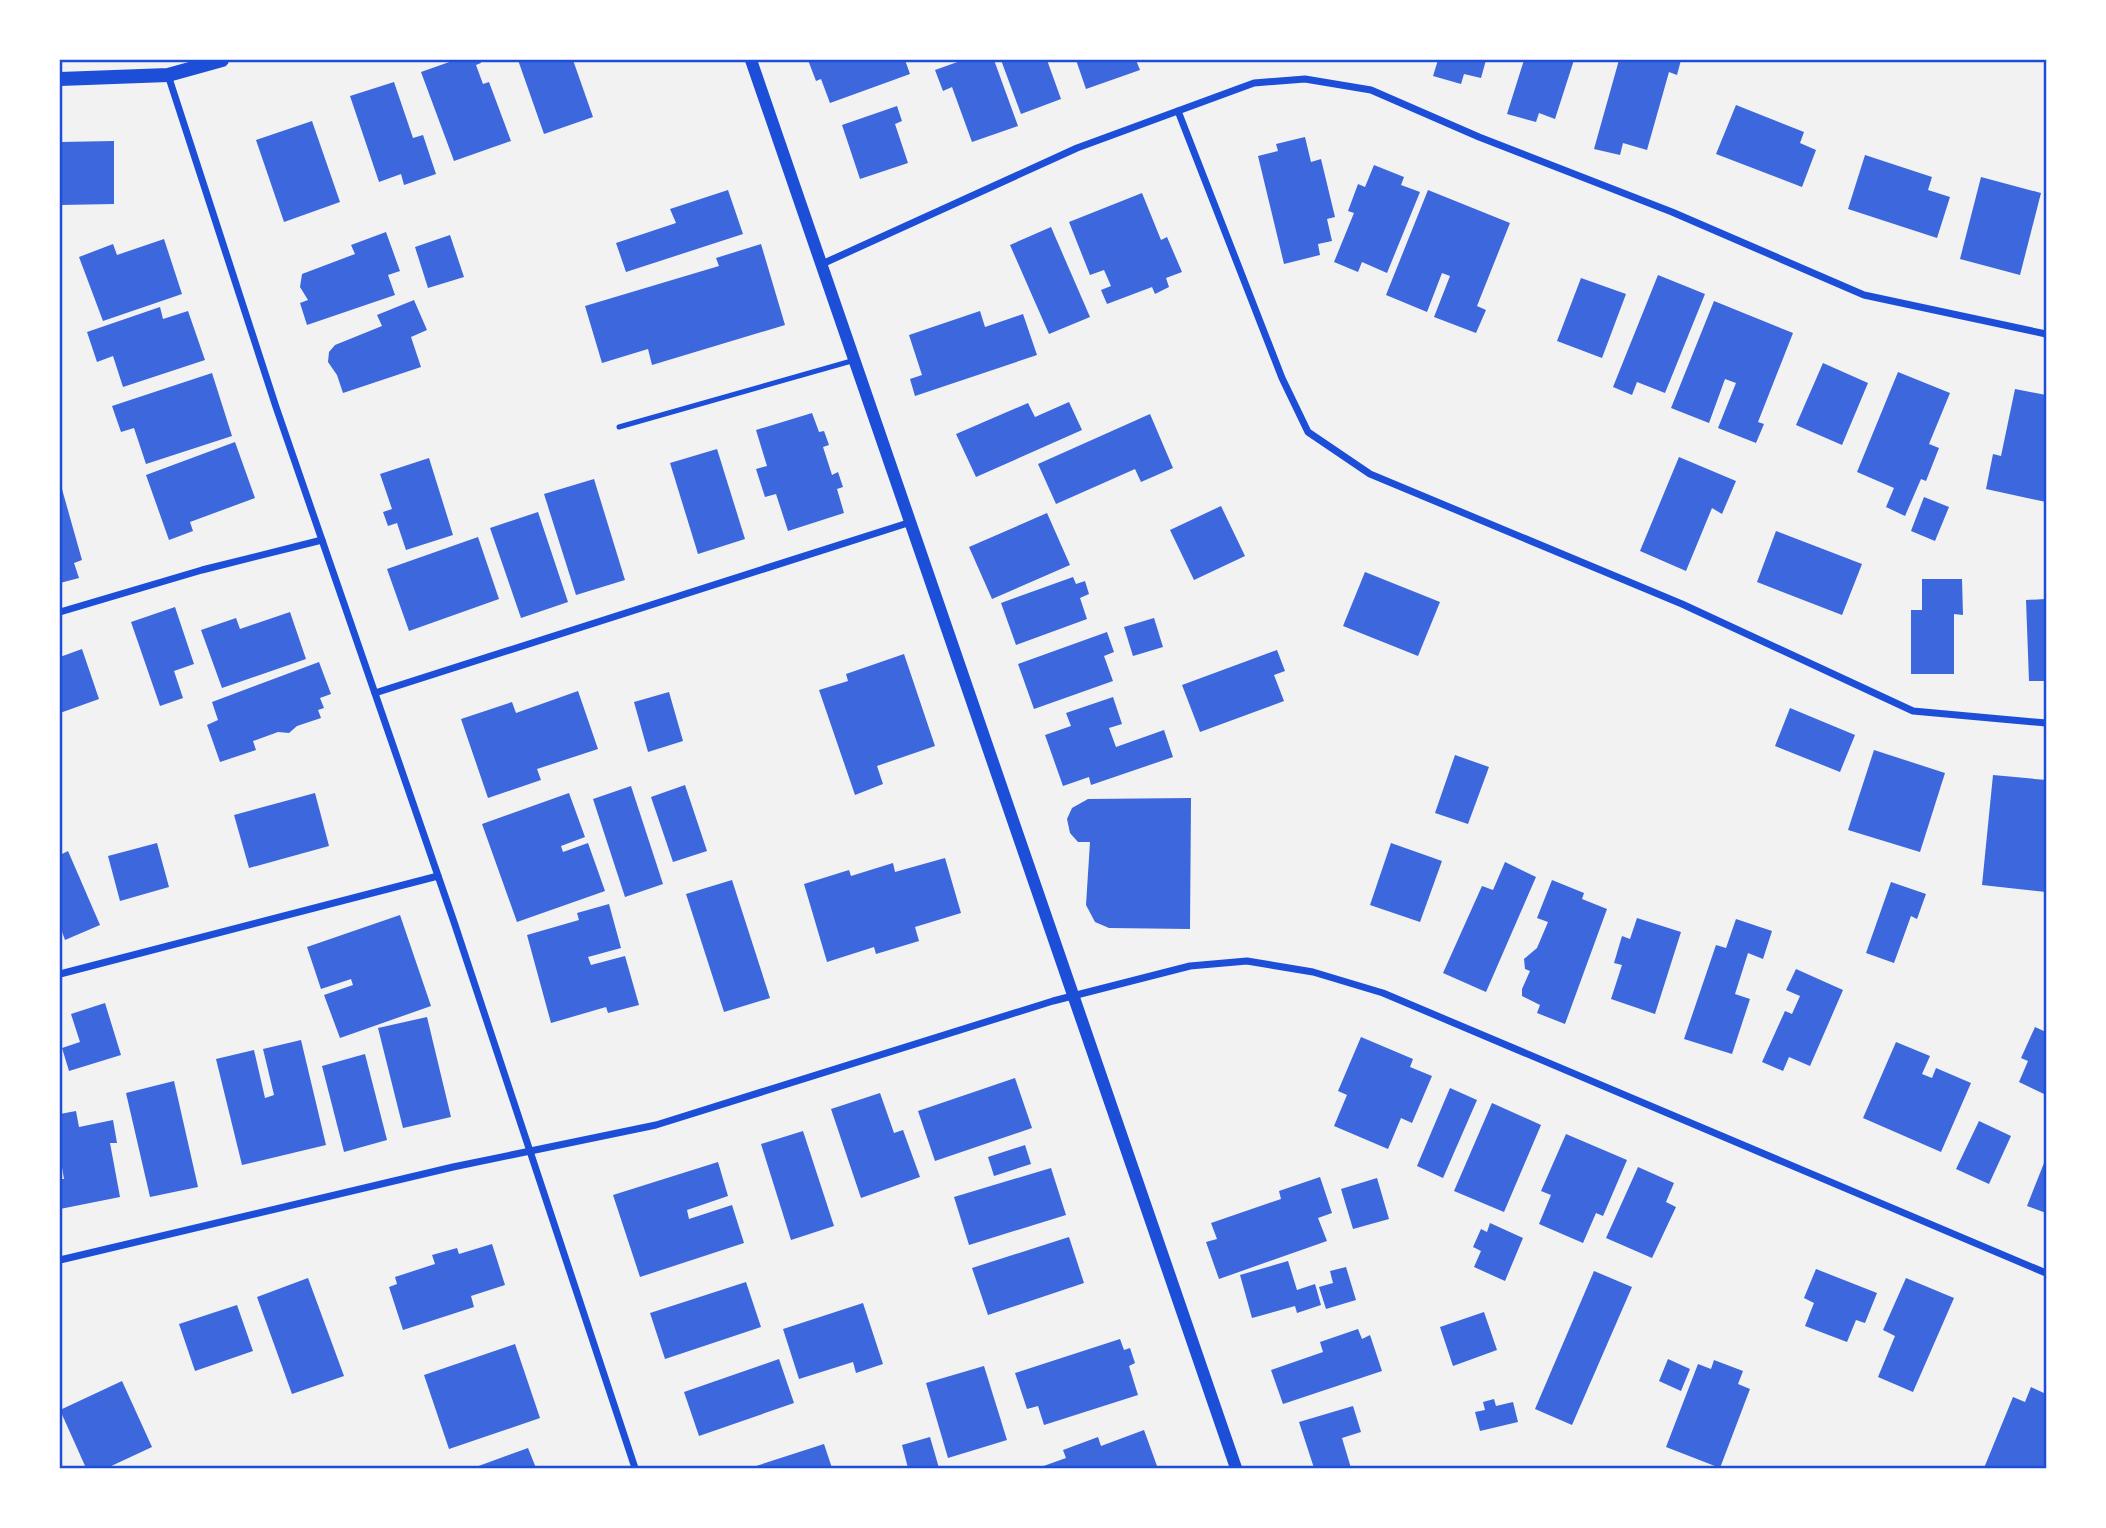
<svg xmlns="http://www.w3.org/2000/svg" width="2106" height="1528" viewBox="0 0 2106 1528" font-family="Bitter,serif">
<rect width="100%" height="100%" fill="#f2f2f2"/>
<!-- building -->
<g fill="#3d67dc">
<polygon points="455,60 480,60 481,63 476,65 483,84 489,82 511,141 454,161 421,72"/>
<polygon points="518,60 573,60 593,117 544,134"/>
<polygon points="808,60 905,60 910,74 830,103 821,79 816,81"/>
<polygon points="963,60 994,60 1018,126 972,142 952,87 943,91 935,70"/>
<polygon points="1001,60 1047,60 1061,99 1021,114"/>
<polygon points="1076,60 1136,60 1140,70 1086,89"/>
<polygon points="1438,60 1486,60 1481,78 1464,74 1461,84 1433,76"/>
<polygon points="1524,60 1574,60 1555,119 1539,113 1536,122 1507,114"/>
<polygon points="1619,60 1681,60 1677,75 1669,72 1647,150 1623,143 1620,155 1594,149"/>
<polygon points="394,82 413,138 423,135 436,174 404,185 401,174 379,182 350,96"/>
<polygon points="1736,105 1804,132 1800,143 1816,150 1802,187 1716,154"/>
<polygon points="897,106 902,121 895,124 908,163 860,179 842,125"/>
<polygon points="312,121 340,202 284,222 256,140"/>
<polygon points="1305,137 1311,162 1321,159 1335,217 1327,219 1332,241 1318,244 1320,255 1284,264 1258,156 1278,151 1276,144"/>
<polygon points="114,141 114,204 60,205 60,142"/>
<polygon points="1865,155 1932,177 1928,190 1950,197 1937,238 1848,209"/>
<polygon points="1374,165 1404,177 1401,185 1420,192 1387,273 1362,262 1358,272 1334,262 1354,213 1348,211 1358,184 1365,187"/>
<polygon points="1981,177 2041,193 2020,275 1960,259"/>
<polygon points="728,190 743,234 626,272 616,243 676,223 670,209"/>
<polygon points="1428,190 1510,223 1477,306 1486,310 1476,333 1434,317 1450,276 1442,273 1427,312 1386,295"/>
<polygon points="1142,193 1161,240 1167,237 1182,272 1166,278 1169,287 1155,294 1152,287 1107,304 1101,290 1111,286 1104,270 1090,275 1069,222"/>
<polygon points="1051,227 1090,317 1049,334 1010,245"/>
<polygon points="386,232 400,271 388,275 395,295 307,325 300,303 308,300 300,287 302,274 355,254 351,245"/>
<polygon points="450,235 464,277 428,288 415,247"/>
<polygon points="164,239 182,294 103,321 79,257 113,244 117,255"/>
<polygon points="761,244 785,325 652,365 648,349 602,363 585,306 719,266 716,258"/>
<polygon points="1658,275 1705,294 1665,393 1637,382 1632,395 1613,387"/>
<polygon points="1581,278 1626,294 1602,358 1557,341"/>
<polygon points="414,300 427,330 411,337 421,367 343,393 337,375 328,362 329,352 335,345 382,326 377,315"/>
<polygon points="1714,301 1793,333 1758,422 1764,424 1756,443 1718,428 1736,383 1725,379 1709,423 1671,408"/>
<polygon points="160,307 163,319 188,311 205,360 123,387 113,356 97,362 87,332"/>
<polygon points="980,311 985,327 1023,314 1037,355 915,396 910,379 922,375 909,335"/>
<polygon points="1823,363 1868,383 1842,445 1796,425"/>
<polygon points="1898,372 1950,393 1929,444 1939,448 1926,481 1921,479 1905,516 1886,507 1894,488 1857,472"/>
<polygon points="212,373 232,436 146,464 134,428 121,432 112,406"/>
<polygon points="2015,389 2046,395 2046,502 1986,489 1993,454 2001,456"/>
<polygon points="1069,402 1082,430 976,477 956,434 1028,403 1035,417"/>
<polygon points="812,413 819,432 824,431 829,445 823,447 832,475 838,472 843,487 837,489 844,513 788,531 776,494 765,497 756,469 767,466 756,430"/>
<polygon points="1150,414 1173,468 1141,482 1135,469 1056,504 1038,464"/>
<polygon points="235,442 255,498 190,522 193,531 169,540 146,475"/>
<polygon points="717,449 745,539 698,554 670,463"/>
<polygon points="1679,457 1736,481 1722,514 1712,508 1686,571 1640,551"/>
<polygon points="429,458 453,535 406,550 397,523 388,526 383,512 392,509 380,474"/>
<polygon points="594,479 625,580 576,595 544,494"/>
<polygon points="60,482 82,560 74,563 79,578 60,583"/>
<polygon points="1924,497 1949,507 1935,541 1911,531"/>
<polygon points="1221,506 1245,556 1194,580 1170,530"/>
<polygon points="538,512 568,602 521,618 490,528"/>
<polygon points="1047,513 1070,565 992,599 969,547"/>
<polygon points="1776,531 1862,564 1842,615 1757,582"/>
<polygon points="478,537 499,599 409,631 387,569"/>
<polygon points="1365,572 1440,602 1418,656 1343,626"/>
<polygon points="1073,577 1076,584 1085,581 1089,594 1080,598 1087,619 1016,645 1001,603"/>
<polygon points="1922,579 1962,579 1963,615 1954,614 1954,674 1911,674 1911,610 1922,610"/>
<polygon points="2046,599 2046,681 2029,681 2026,600"/>
<polygon points="175,607 194,664 174,671 183,698 160,706 131,622"/>
<polygon points="290,612 306,659 222,688 201,630 236,618 240,629"/>
<polygon points="1154,618 1163,647 1133,656 1124,627"/>
<polygon points="1107,632 1114,652 1104,656 1113,681 1034,709 1018,664"/>
<polygon points="82,649 99,699 60,713 60,657"/>
<polygon points="1277,650 1285,671 1274,675 1284,701 1200,732 1182,685"/>
<polygon points="904,654 935,746 877,766 883,784 855,795 819,690 848,681 846,674"/>
<polygon points="319,662 331,694 320,698 324,708 318,710 321,718 297,726 289,733 278,732 253,741 256,750 220,762 207,725 218,720 212,702"/>
<polygon points="578,691 598,749 537,769 541,780 488,798 461,719 512,702 516,713"/>
<polygon points="669,692 683,741 648,752 634,702"/>
<polygon points="1113,697 1122,724 1109,728 1116,747 1164,730 1173,757 1091,785 1089,777 1063,786 1045,735 1071,726 1066,713"/>
<polygon points="1790,708 1855,735 1840,772 1775,746"/>
<polygon points="1874,750 1945,773 1920,852 1848,830"/>
<polygon points="1455,755 1489,767 1468,824 1435,813"/>
<polygon points="1993,775 2046,780 2046,892 1982,885"/>
<polygon points="685,785 707,851 673,862 651,797"/>
<polygon points="631,786 663,884 625,897 593,799"/>
<polygon points="315,793 329,846 249,868 234,815"/>
<polygon points="569,793 585,837 561,846 563,852 588,843 605,891 517,922 482,824"/>
<polygon points="1191,798 1190,929 1109,928 1095,922 1086,905 1090,842 1078,842 1070,833 1067,819 1072,808 1088,799"/>
<polygon points="157,843 169,887 120,901 108,856"/>
<polygon points="1391,843 1442,861 1420,922 1370,905"/>
<polygon points="68,851 100,925 65,940 60,926 60,855"/>
<polygon points="945,858 961,913 915,927 919,941 876,954 874,947 827,962 804,884 849,870 851,876 893,863 895,872"/>
<polygon points="1505,862 1536,877 1486,992 1443,973 1482,886 1493,890"/>
<polygon points="732,880 770,998 724,1012 686,894"/>
<polygon points="1552,880 1584,893 1582,899 1607,909 1565,1024 1537,1013 1540,1005 1522,996 1522,989 1530,971 1525,969 1524,959 1537,948 1548,922 1537,918"/>
<polygon points="1891,882 1926,894 1917,919 1911,916 1894,963 1866,953"/>
<polygon points="609,904 621,948 588,957 591,965 625,956 639,1005 608,1013 606,1007 551,1023 527,935 579,920 577,913"/>
<polygon points="400,915 431,1006 340,1038 324,995 353,985 351,979 321,989 307,947"/>
<polygon points="1637,918 1681,932 1655,1014 1611,999 1622,965 1614,963 1622,936 1630,939"/>
<polygon points="1736,919 1772,931 1763,959 1748,953 1735,994 1750,999 1732,1054 1684,1039 1716,945 1726,948"/>
<polygon points="1796,969 1843,990 1810,1066 1789,1057 1783,1071 1762,1062 1785,1011 1792,1014 1800,996 1786,990"/>
<polygon points="105,1003 121,1055 69,1071 62,1048 80,1042 71,1014"/>
<polygon points="427,1017 451,1117 403,1128 378,1028"/>
<polygon points="2035,1027 2046,1032 2046,1095 2019,1082 2028,1061 2021,1058"/>
<polygon points="1361,1037 1413,1059 1410,1067 1432,1076 1412,1123 1401,1118 1388,1149 1334,1126 1347,1095 1338,1091"/>
<polygon points="301,1040 326,1145 242,1165 216,1059 254,1050 265,1098 274,1095 263,1049"/>
<polygon points="1896,1042 1930,1056 1922,1074 1932,1078 1936,1068 1971,1083 1941,1152 1863,1118"/>
<polygon points="365,1054 387,1140 344,1152 322,1066"/>
<polygon points="1015,1078 1032,1128 935,1161 918,1111"/>
<polygon points="174,1081 198,1187 150,1197 126,1093"/>
<polygon points="1450,1088 1477,1100 1443,1178 1417,1166"/>
<polygon points="880,1093 894,1133 903,1130 920,1177 861,1198 831,1109"/>
<polygon points="1492,1103 1541,1125 1504,1212 1454,1191"/>
<polygon points="76,1111 79,1127 113,1120 117,1143 110,1143 120,1197 60,1209 60,1179 64,1179 60,1156 60,1114"/>
<polygon points="1979,1121 2011,1136 1989,1184 1956,1169"/>
<polygon points="803,1131 834,1226 791,1240 761,1144"/>
<polygon points="1566,1134 1627,1160 1603,1216 1596,1213 1583,1243 1539,1224 1551,1195 1541,1191"/>
<polygon points="1025,1145 1031,1164 994,1176 988,1157"/>
<polygon points="2046,1158 2046,1213 2027,1206"/>
<polygon points="718,1162 728,1196 687,1210 689,1219 732,1205 744,1243 640,1277 613,1195"/>
<polygon points="1638,1167 1674,1183 1666,1202 1676,1207 1652,1258 1606,1238"/>
<polygon points="1051,1168 1066,1215 969,1245 954,1197"/>
<polygon points="1320,1177 1332,1213 1318,1218 1327,1241 1219,1279 1206,1242 1217,1239 1211,1223 1281,1199 1279,1191"/>
<polygon points="1377,1178 1389,1219 1353,1229 1341,1189"/>
<polygon points="1490,1223 1523,1238 1505,1281 1474,1267 1481,1251 1473,1247 1481,1229 1487,1232"/>
<polygon points="1069,1237 1084,1283 988,1315 972,1268"/>
<polygon points="492,1244 505,1285 471,1296 474,1307 403,1330 389,1287 397,1284 395,1277 435,1264 432,1255 457,1248 459,1254"/>
<polygon points="1288,1261 1297,1290 1315,1284 1321,1305 1297,1313 1295,1306 1252,1318 1240,1275"/>
<polygon points="1346,1267 1356,1300 1326,1309 1319,1287 1333,1283 1330,1271"/>
<polygon points="1816,1269 1877,1293 1865,1323 1856,1320 1847,1342 1805,1326 1814,1303 1804,1298"/>
<polygon points="1594,1271 1632,1287 1572,1425 1535,1409"/>
<polygon points="308,1278 344,1376 292,1394 257,1297"/>
<polygon points="1906,1278 1954,1298 1913,1392 1878,1377 1895,1336 1883,1330"/>
<polygon points="746,1282 761,1327 665,1359 650,1313"/>
<polygon points="863,1303 883,1364 856,1373 853,1362 799,1379 783,1329"/>
<polygon points="237,1305 253,1351 195,1371 179,1324"/>
<polygon points="1484,1312 1497,1350 1453,1366 1440,1327"/>
<polygon points="1358,1329 1362,1339 1370,1335 1382,1371 1283,1404 1271,1370 1323,1352 1320,1342"/>
<polygon points="1120,1339 1124,1350 1130,1348 1135,1363 1129,1366 1138,1395 1044,1425 1038,1406 1027,1409 1015,1373"/>
<polygon points="515,1344 540,1418 449,1449 424,1375"/>
<polygon points="779,1359 794,1403 699,1436 684,1392"/>
<polygon points="1668,1359 1690,1369 1681,1391 1659,1381"/>
<polygon points="1714,1360 1743,1371 1738,1384 1750,1389 1720,1468 1666,1447 1698,1364 1711,1369"/>
<polygon points="984,1366 1007,1440 948,1458 926,1383"/>
<polygon points="122,1381 152,1447 107,1468 86,1468 60,1410"/>
<polygon points="2031,1387 2046,1394 2046,1468 1984,1468 2013,1397 2025,1402"/>
<polygon points="1494,1399 1496,1406 1513,1402 1518,1422 1480,1431 1475,1412 1485,1410 1483,1402"/>
<polygon points="1353,1406 1361,1432 1342,1438 1351,1468 1314,1468 1299,1422"/>
<polygon points="1144,1430 1157,1466 1151,1468 1038,1468 1066,1458 1063,1450 1098,1437 1101,1446"/>
<polygon points="930,1437 939,1468 908,1468 902,1445"/>
<polygon points="824,1444 832,1468 750,1468"/>
<polygon points="528,1448 536,1468 473,1468"/>
</g>
<g fill="none" stroke-linecap="round" stroke-linejoin="round">
<!-- service -->
<polyline stroke="#1d4ed8" stroke-width="5" points="619,427 855,360"/>
<!-- minor -->
<g stroke="#1d4ed8" stroke-width="7">
<polyline points="168,75 276,407 454,922 635,1468"/>
<polyline points="1178,111 1282,378 1308,432 1370,474 1682,604 1913,711 2046,723"/>
<polyline points="822,264 1077,148 1254,83 1305,79 1371,90 1479,137 1672,212 1864,295 2046,334"/>
<polyline points="60,612 202,570 322,540"/>
<polyline points="375,693 911,522"/>
<polyline points="60,974 438,876"/>
<polyline points="60,1260 453,1167 656,1125 1053,1001 1190,966 1247,961 1313,972 1383,993 2046,1273"/>
</g>
<!-- tertiary -->
<polyline stroke="#1d4ed8" stroke-width="12" points="751,60 1236,1468"/>
<!-- secondary -->
<polyline stroke="#1d4ed8" stroke-width="14" points="60,79 168,75 222,60"/>
</g>
<!-- border -->
<rect width="2106" height="1528" fill="none" stroke="#ffffff" stroke-width="122"/>
<rect x="61" y="61" width="1984" height="1406" fill="none" stroke="#1d4ed8" stroke-width="2.5"/>
</svg>
